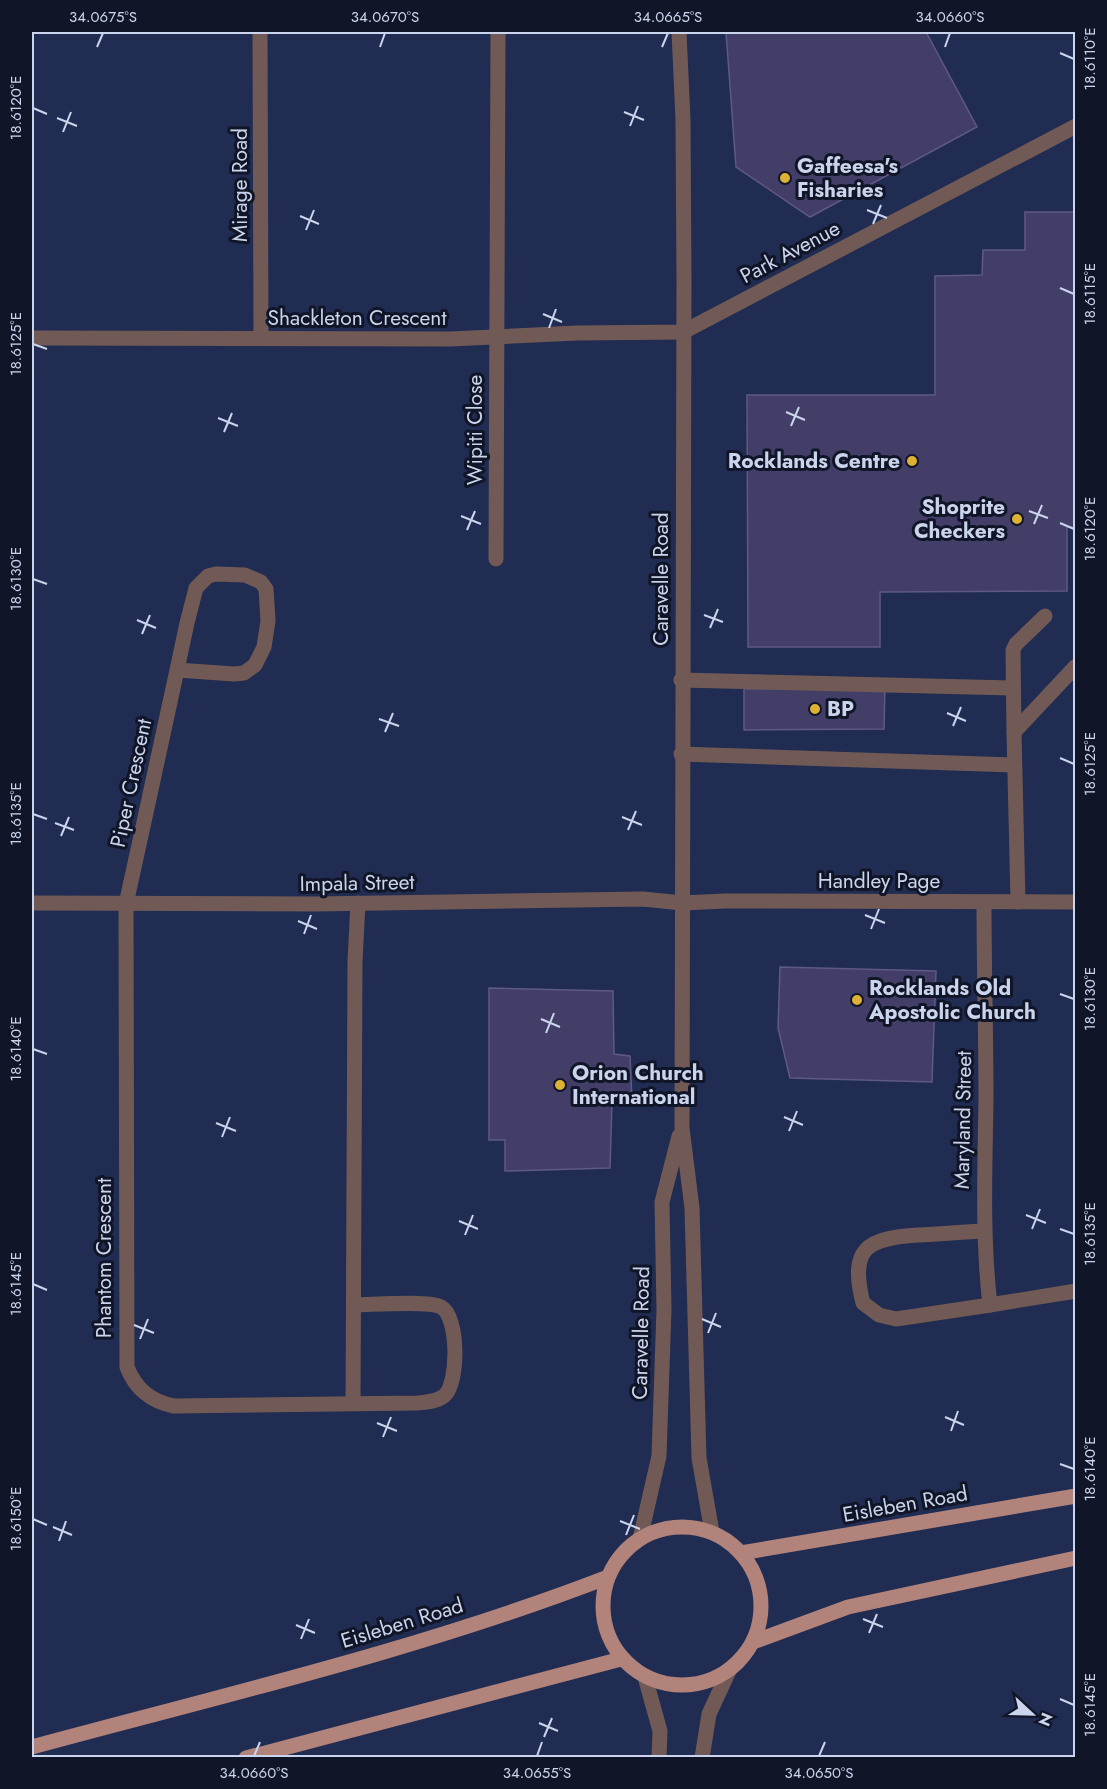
<svg xmlns="http://www.w3.org/2000/svg" width="1107" height="1789" viewBox="0 0 1107 1789" font-family="Jost,sans-serif">
<rect width="100%" height="100%" fill="#202c51"/>
<!-- building -->
<g fill="#433e67" stroke="#5e5985" stroke-width="1.5">
<polygon points="726,32 926,32 977,127 810,217 736,167"/>
<polygon points="1025,212 1076,212 1076,527 1067,527 1067,591 880,592 880,647 748,647 747,395 935,395 935,276 982,275 983,250 1025,250"/>
<polygon points="885,688 884,729 744,730 744,689"/>
<polygon points="780,967 936,971 932,1082 790,1078 778,1028"/>
<polygon points="489,988 613,991 614,1054 630,1056 632,1100 612,1102 610,1168 505,1171 505,1140 489,1140"/>
</g>
<g fill="none" stroke-linecap="round" stroke-linejoin="round">
<!-- minor -->
<g stroke="#715a56" stroke-width="15">
<polyline points="260,32 261,338"/>
<polyline points="679,32 683,120 684,280 682,1128 692,1208 699,1458 712,1532"/>
<polyline points="32,338 450,339 577,333 683,332 1076,126"/>
<polyline points="496,559 498,32"/>
<polyline points="1045,616 1016,644 1013,650 1014,732 1076,666"/>
<path d="M177 670 234 674 244 673 255 665 264 647 268 621 266 589 261 582 245 575 216 574 208 576 196 588 187 623 177 670 144 822 126 904 127 1367C135 1388 151 1402 174 1406L417 1403C426 1402 436 1402 444 1396 459 1384 459 1316 441 1307 429 1300 371 1305 354 1305"/>
<polyline points="681,680 1012,688"/>
<polyline points="1014,732 1018,902"/>
<polyline points="681,754 1014,765"/>
<path d="M984 902C984 967 986 1033 986 1099 985 1168 982 1236 990 1305L1076 1291"/>
<polyline points="32,903 316,904 643,899 682,903 725,901 1076,902"/>
<path d="M984 1231C962 1232 940 1234 918 1235 867 1238 849 1248 863 1303L879 1315 896 1319 990 1305"/>
<polyline points="353,1403 355,961 358,903"/>
<polyline points="640,1539 659,1456 664,1309 662,1202 679,1136"/>
<polyline points="645,1677 660,1731 659,1758"/>
<polyline points="702,1758 709,1714 729,1671"/>
</g>
<!-- major -->
<g stroke="#b1837b" stroke-width="15">
<circle cx="682" cy="1606" r="79"/>
<polyline points="741,1553 1076,1496"/>
<polyline points="753,1642 848,1607 1076,1558"/>
<path d="M32 1747C224 1695 422 1649 608 1577"/>
<polyline points="246,1758 621,1659"/>
</g>
</g>
<!-- ticks -->
<path fill="none" stroke="#cad4ec" stroke-width="2" d="M97 47 103 33M380 47 385 33M662 47 668 33M945 47 950 33M1060 53 1074 59M33 108 47 114M624 112 644 120M57 118 77 126M630 126 638 106M63 132 71 112M867 210 887 218M300 216 319 224M873 224 881 205M306 230 314 210M1060 288 1074 294M543 314 562 322M549 328 556 309M33 344 47 349M786 412 805 420M218 418 238 426M791 426 799 407M224 432 232 413M1029 511 1048 518M461 516 481 524M1060 523 1074 529M1034 524 1042 505M467 530 475 511M33 579 47 584M704 615 723 622M137 620 156 628M710 628 718 609M142 634 150 615M947 713 966 721M379 719 399 726M953 726 961 707M385 732 393 713M1060 758 1074 764M33 814 47 819M622 817 642 825M55 823 74 830M628 830 636 811M61 836 69 817M865 915 885 923M298 921 317 929M871 929 879 909M304 934 311 915M1060 994 1074 999M541 1019 560 1027M546 1033 554 1013M33 1049 47 1054M784 1117 803 1125M216 1123 236 1131M789 1131 797 1111M222 1137 230 1117M1026 1215 1046 1223M459 1221 478 1229M1032 1229 1040 1209M1060 1229 1074 1234M465 1235 473 1215M33 1284 47 1290M702 1319 721 1327M134 1325 154 1333M708 1333 716 1313M140 1339 148 1319M945 1417 964 1425M377 1423 397 1431M951 1431 958 1411M383 1437 391 1417M1060 1464 1074 1469M33 1519 47 1525M620 1521 640 1529M53 1527 72 1535M626 1535 634 1515M59 1541 66 1521M863 1619 883 1627M296 1625 315 1633M869 1633 877 1614M301 1639 309 1619M1060 1699 1074 1705M539 1723 558 1731M544 1737 552 1718M254 1756 260 1742M537 1756 542 1742M819 1756 825 1742"/>
<!-- markers -->
<g fill="#ddb133" stroke="#101627" stroke-width="2">
<circle cx="785" cy="178" r="6"/>
<circle cx="912" cy="461" r="6"/>
<circle cx="1017" cy="519" r="6"/>
<circle cx="815" cy="709" r="6"/>
<circle cx="857" cy="1000" r="6"/>
<circle cx="560" cy="1085" r="6"/>
</g>
<g text-anchor="middle" dominant-baseline="central" stroke-width="6" stroke-linejoin="round" paint-order="stroke">
<!-- poi labels -->
<g font-size="21" font-weight="bold" fill="#cad4ec" stroke="#101627" text-anchor="start">
<text x="797" y="166">Gaffeesa's<tspan x="797" dy="24">Fisharies</tspan></text>
<text x="900" y="461" text-anchor="end">Rocklands Centre</text>
<text x="1005" y="507" text-anchor="end">Shoprite<tspan x="1005" dy="24">Checkers</tspan></text>
<text x="827" y="709">BP</text>
<text x="869" y="988">Rocklands Old<tspan x="869" dy="24">Apostolic Church</tspan></text>
<text x="572" y="1073">Orion Church<tspan x="572" dy="24">International</tspan></text>
</g>
<!-- street labels -->
<g font-size="21" fill="#cad4ec" stroke="#101627">
<text transform="translate(240 185) rotate(-90)">Mirage Road</text>
<text transform="translate(790 252) rotate(-28)">Park Avenue</text>
<text x="357" y="318">Shackleton Crescent</text>
<text transform="translate(475 430) rotate(-90)">Wipiti Close</text>
<text transform="translate(661 579) rotate(-90)">Caravelle Road</text>
<text transform="translate(131 783) rotate(-78)">Piper Crescent</text>
<text x="879" y="881">Handley Page</text>
<text transform="translate(357 883) rotate(-1)">Impala Street</text>
<text transform="translate(963 1120) rotate(-89)">Maryland Street</text>
<text transform="translate(104 1258) rotate(-90)">Phantom Crescent</text>
<text transform="translate(641 1333) rotate(-89)">Caravelle Road</text>
<text transform="translate(905 1504) rotate(-10)">Eisleben Road</text>
<text transform="translate(402 1623) rotate(-17)">Eisleben Road</text>
</g>
</g>
<!-- border -->
<rect width="1107" height="1789" fill="none" stroke="#101627" stroke-width="66"/>
<!-- north arrow -->
<g transform="translate(1032 1714) rotate(112)" stroke="#101627" stroke-width="4.5" paint-order="stroke">
<path d="M0-4.5L10 22L0 15L-10 22Z" fill="#cad4ec"/>
<text y="-9" font-size="16" font-weight="bold" text-anchor="middle" fill="#cad4ec">N</text>
</g>
<rect x="33" y="33" width="1041" height="1723" fill="none" stroke="#cad4ec" stroke-width="2"/>
<g font-size="15" text-anchor="middle" fill="#cad4ec">
<text x="103" y="22">34.0675°S</text>
<text x="385" y="22">34.0670°S</text>
<text x="668" y="22">34.0665°S</text>
<text x="950" y="22">34.0660°S</text>
<text transform="translate(1090 59) rotate(-90)" y="5">18.6110°E</text>
<text transform="translate(16 108) rotate(-90)" y="5">18.6120°E</text>
<text transform="translate(1090 294) rotate(-90)" y="5">18.6115°E</text>
<text transform="translate(16 344) rotate(-90)" y="5">18.6125°E</text>
<text transform="translate(1090 529) rotate(-90)" y="5">18.6120°E</text>
<text transform="translate(16 579) rotate(-90)" y="5">18.6130°E</text>
<text transform="translate(1090 764) rotate(-90)" y="5">18.6125°E</text>
<text transform="translate(16 814) rotate(-90)" y="5">18.6135°E</text>
<text transform="translate(1090 999) rotate(-90)" y="5">18.6130°E</text>
<text transform="translate(16 1049) rotate(-90)" y="5">18.6140°E</text>
<text transform="translate(1090 1234) rotate(-90)" y="5">18.6135°E</text>
<text transform="translate(16 1284) rotate(-90)" y="5">18.6145°E</text>
<text transform="translate(1090 1469) rotate(-90)" y="5">18.6140°E</text>
<text transform="translate(16 1519) rotate(-90)" y="5">18.6150°E</text>
<text transform="translate(1090 1705) rotate(-90)" y="5">18.6145°E</text>
<text x="254" y="1778">34.0660°S</text>
<text x="537" y="1778">34.0655°S</text>
<text x="819" y="1778">34.0650°S</text>
</g>
</svg>
